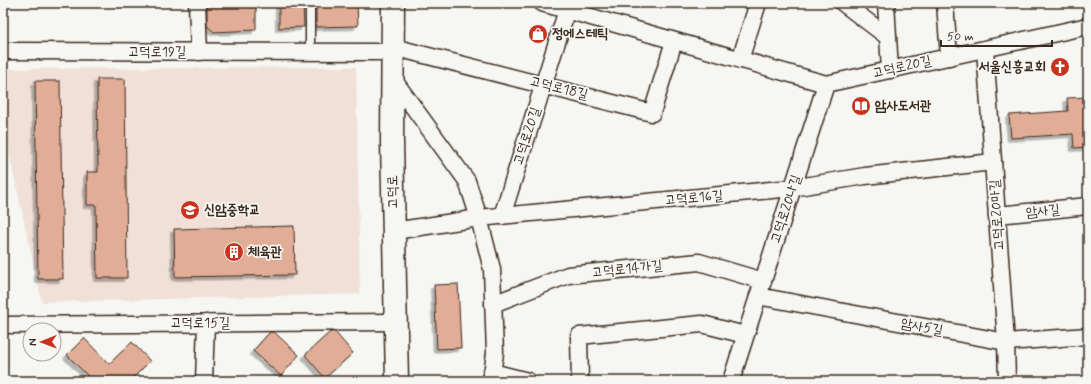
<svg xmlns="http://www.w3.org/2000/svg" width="1091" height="384" viewBox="0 0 1091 384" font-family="Mynerve,'Poor Story',sans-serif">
<defs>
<filter id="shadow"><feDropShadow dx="-3.5" dy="3.5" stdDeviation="0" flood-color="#0004"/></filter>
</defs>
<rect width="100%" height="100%" fill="#f6f6f2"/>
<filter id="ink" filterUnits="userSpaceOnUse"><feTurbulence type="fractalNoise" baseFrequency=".025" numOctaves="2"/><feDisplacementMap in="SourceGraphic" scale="8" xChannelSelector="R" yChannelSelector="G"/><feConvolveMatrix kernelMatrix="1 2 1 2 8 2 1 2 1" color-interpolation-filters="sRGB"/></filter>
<g filter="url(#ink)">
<!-- built -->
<polygon fill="#f0e0d7" points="356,67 360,294 42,302 3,126 3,69"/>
<!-- building -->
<g fill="#e2ad97" stroke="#3b2a1e" filter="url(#shadow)">
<polygon points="218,3 256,4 256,30 214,32 207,26 207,4"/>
<polygon points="279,3 303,3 304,27 279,28"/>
<polygon points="336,3 357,3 358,26 316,27 316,6 336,6"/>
<polygon points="97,79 125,79 127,278 97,278 96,205 87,205 87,172 98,172"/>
<polygon points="35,81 60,81 63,279 38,279"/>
<polygon points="1088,97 1088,147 1074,148 1073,134 1011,138 1009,115 1068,111 1067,98"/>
<polygon points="294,226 295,275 175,277 174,229"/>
<polygon points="458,284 461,348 437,349 434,285"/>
<polygon points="270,332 274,332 299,355 281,376 253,351"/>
<polygon points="330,332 335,332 353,353 325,378 305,355"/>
<polygon points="84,338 109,364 132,342 150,361 130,381 93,381 67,355"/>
</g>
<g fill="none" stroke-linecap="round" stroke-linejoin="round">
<!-- lane casing -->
<g stroke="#3b2a1e" stroke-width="11">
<polyline id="lane" points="310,3 310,52"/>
</g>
<!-- street casing -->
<g stroke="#3b2a1e" stroke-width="19">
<g id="street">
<polyline points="197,3 199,52"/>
<polyline points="542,3 826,84 1088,26"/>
<polyline points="843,3 888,37"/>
<polyline points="886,3 890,70"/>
<polyline points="945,3 949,57"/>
<polyline points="393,47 652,113 674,41"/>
<polyline points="985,49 1006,342 1007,381"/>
<polyline points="3,51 393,52"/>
<polyline points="740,60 758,3"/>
<polyline points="393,79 467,181 479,218 492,269 495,353 491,381"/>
<polyline points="997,215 1088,206"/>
<polyline points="502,216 567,10 566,3"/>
<polyline points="394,231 479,218 792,188 865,176 993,162"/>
<polyline points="758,296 1006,342 1088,336"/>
<polyline points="493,304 568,275 699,262 763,281"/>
<polyline points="3,325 396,322"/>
<polyline points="492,372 528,381"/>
<polyline points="204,381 206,323"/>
<polyline points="580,381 579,336 702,324 745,335"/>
<polyline points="731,381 826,84"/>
</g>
</g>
<!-- secondary casing -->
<g stroke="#3b2a1e" stroke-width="25">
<polyline id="secondary" points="393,3 392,141 397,381"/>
</g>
<!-- lane -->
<use href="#lane" stroke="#f6f6f2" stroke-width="8"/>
<!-- street -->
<use href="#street" stroke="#f6f6f2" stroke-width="16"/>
<!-- secondary -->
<use href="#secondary" stroke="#f6f6f2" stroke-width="22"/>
</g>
</g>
<!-- icons -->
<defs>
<g id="shop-disc" transform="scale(1)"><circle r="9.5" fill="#c8321e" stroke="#f6f6f2"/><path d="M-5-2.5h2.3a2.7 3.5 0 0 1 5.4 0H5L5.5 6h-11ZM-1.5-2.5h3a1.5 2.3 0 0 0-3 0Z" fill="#fff"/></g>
<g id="church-disc" transform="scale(1)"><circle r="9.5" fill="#c8321e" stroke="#f6f6f2"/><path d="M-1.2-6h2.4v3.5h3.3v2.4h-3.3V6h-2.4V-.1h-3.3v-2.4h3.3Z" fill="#fff"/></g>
<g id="library-disc" transform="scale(1)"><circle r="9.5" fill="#c8321e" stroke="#f6f6f2"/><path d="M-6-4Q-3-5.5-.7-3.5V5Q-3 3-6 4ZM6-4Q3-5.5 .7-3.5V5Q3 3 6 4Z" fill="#fff"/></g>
<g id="school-disc" transform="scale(1)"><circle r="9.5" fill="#c8321e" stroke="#f6f6f2"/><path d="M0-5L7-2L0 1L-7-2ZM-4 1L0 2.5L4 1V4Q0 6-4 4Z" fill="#fff"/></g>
<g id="building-disc" transform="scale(1)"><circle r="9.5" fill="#c8321e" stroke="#f6f6f2"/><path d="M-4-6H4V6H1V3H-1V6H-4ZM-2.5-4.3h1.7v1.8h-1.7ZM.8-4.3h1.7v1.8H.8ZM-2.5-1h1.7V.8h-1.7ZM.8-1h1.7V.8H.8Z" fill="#fff"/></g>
</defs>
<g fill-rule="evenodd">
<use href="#shop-disc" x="538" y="34"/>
<use href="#church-disc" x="1060" y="67"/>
<use href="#library-disc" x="861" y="106"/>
<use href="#school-disc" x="190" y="210"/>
<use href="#building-disc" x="234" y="252"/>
</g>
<g text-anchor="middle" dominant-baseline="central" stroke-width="3.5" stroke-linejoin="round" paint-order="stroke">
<!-- poi labels -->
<g font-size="14" font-weight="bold" fill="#3b2a1e" stroke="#f6f6f2" text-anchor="start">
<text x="552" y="34">정에스테틱</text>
<text x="1046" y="67" text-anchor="end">서울신흥교회</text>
<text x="875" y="106">암사도서관</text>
<text x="204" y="210">신암중학교</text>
<text x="248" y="252">체육관</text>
</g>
<!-- street labels -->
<g font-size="14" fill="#3b2a1e" stroke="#f6f6f2">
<text x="157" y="52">고덕로19길</text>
<text transform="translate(902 67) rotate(-13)">고덕로20길</text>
<text transform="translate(559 88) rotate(14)">고덕로18길</text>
<text transform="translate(527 136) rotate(-72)">고덕로20길</text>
<text transform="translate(393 192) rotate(-91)">고덕로</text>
<text transform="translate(694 198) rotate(-5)">고덕로16길</text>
<text transform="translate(786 209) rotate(-72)">고덕로20나길</text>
<text transform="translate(1043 211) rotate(-6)">암사길</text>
<text transform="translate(997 215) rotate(-94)">고덕로20마길</text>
<text transform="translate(627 269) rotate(-6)">고덕로14가길</text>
<text x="200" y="323">고덕로15길</text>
<text transform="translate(922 327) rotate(11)">암사5길</text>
</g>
</g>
<!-- margin -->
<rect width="1091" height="384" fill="none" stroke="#f6f6f2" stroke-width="16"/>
<rect x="8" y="8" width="1075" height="368" fill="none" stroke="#3b2a1e" stroke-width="1.5" filter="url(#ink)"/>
<!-- north arrow -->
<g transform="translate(42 342) rotate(269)"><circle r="19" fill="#f6f6f2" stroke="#aba49d"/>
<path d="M0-3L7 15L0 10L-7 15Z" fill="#c8321e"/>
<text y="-6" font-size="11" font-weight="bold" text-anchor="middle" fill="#3b2a1e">N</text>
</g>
<!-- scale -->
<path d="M941 40v6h111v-6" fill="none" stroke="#3b2a1e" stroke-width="2"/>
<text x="947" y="40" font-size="12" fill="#3b2a1e" stroke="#f6f6f2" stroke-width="3" paint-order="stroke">50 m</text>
</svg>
